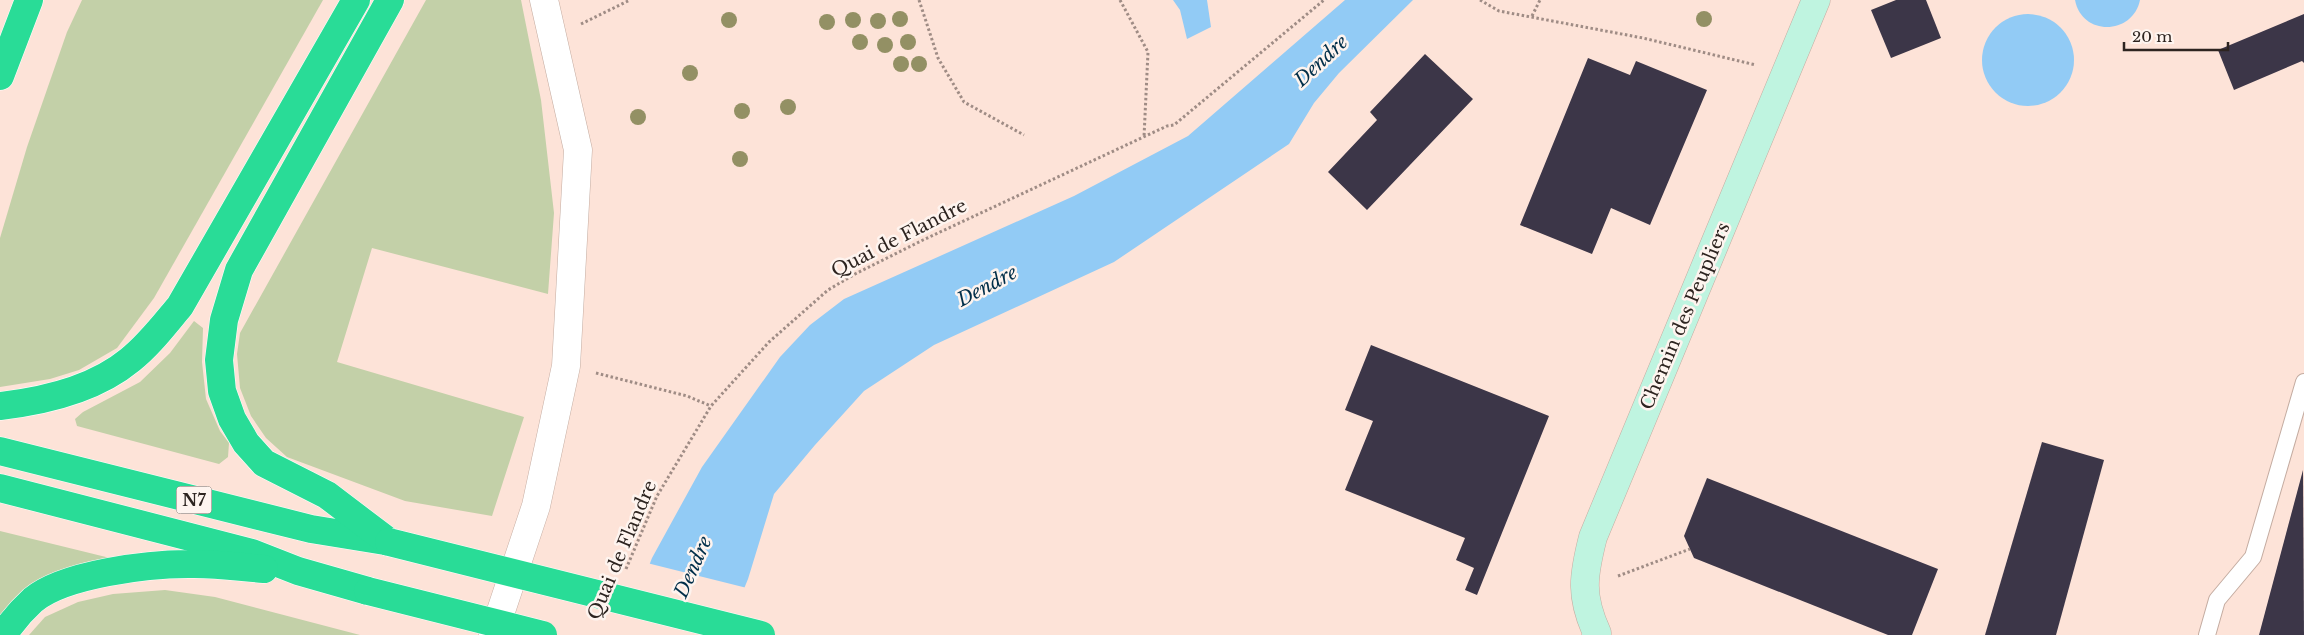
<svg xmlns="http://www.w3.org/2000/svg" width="2304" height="635" viewBox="0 0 2304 635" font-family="'Libre Baskerville',serif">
<rect width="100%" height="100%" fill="#fde3d8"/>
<!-- green -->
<g fill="#c3d0a8">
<polygon points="82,0 323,0 154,298 117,348 79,370 50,379 0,387 0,238 27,147 67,32"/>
<polygon points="426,0 521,0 541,100 554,213 548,294 372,248 337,362 524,417 492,516 405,501 287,457 266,438 251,416 240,388 237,354 240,333"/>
<polygon points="194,321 203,328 202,362 206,399 220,431 229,443 228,457 219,464 77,426 75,419 83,412 140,382 170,353"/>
<polygon points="0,531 110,558 0,623"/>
<polygon points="165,590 215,597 360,635 29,635 45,617 78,602 113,594"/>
</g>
<!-- water -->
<g fill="#92cbf5">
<polygon points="1173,0 1207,0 1211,27 1187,39 1180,10"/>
<polygon points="1345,0 1413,0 1339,73 1314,103 1289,144 1114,262 934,345 864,391 815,445 774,494 748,579 725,635 622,635 652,558 702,467 780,357 810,325 844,299 1074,196 1188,136"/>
<path d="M2075 0H2140C2133 35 2082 37 2075 0Z"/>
<circle cx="2028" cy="60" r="46"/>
</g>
<!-- pier -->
<polygon fill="#fde3d8" points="647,563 747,588 728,635 620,635"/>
<!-- building -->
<g fill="#3c3648">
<polygon points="1896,0 1926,0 1941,38 1891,58 1871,10"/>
<polygon points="2304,14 2304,63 2302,61 2234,90 2218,50"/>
<polygon points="1425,54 1473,99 1367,210 1328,172 1377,120 1370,112"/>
<polygon points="1588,58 1630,75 1636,61 1707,90 1650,225 1611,208 1592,254 1520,225"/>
<polygon points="1371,345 1549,416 1477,595 1465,590 1474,568 1456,560 1465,538 1345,490 1373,421 1345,410"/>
<polygon points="2042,442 2104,460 2056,635 1985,635"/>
<polygon points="2303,470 2304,635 2259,635"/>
<polygon points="1707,478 1938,569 1912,635 1888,635 1694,558 1684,536"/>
</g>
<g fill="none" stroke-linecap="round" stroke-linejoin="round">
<!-- lane casing -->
<g stroke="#c4aca1" stroke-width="18">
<polyline id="lane" points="2207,635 2217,600 2253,557 2304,382"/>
</g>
<!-- street casing -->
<g stroke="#c4aca1" stroke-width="29">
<polyline id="street" points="493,635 536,506 566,366 578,150 544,0"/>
</g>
<!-- secondary casing -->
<g stroke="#c4aca1" stroke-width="29">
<path id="secondary" d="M1596 635 1597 633C1580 596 1583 576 1593 537L1816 0"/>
</g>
<!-- highway casing -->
<g stroke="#fff" stroke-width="29">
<g id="highway">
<polyline points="0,76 29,0"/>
<path d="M0 406C44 401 95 389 130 360 149 345 164 325 180 306L356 0"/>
<polyline points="0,451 311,529 385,541"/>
<polyline points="0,488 252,553 298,571 368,591"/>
<polyline points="389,542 327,495 264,463 246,443 232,419 222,391 219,360 224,320 239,270 390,0"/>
<path d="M3 635C11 623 22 610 33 600 64 574 148 564 188 564 213 563 239 567 264 569"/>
</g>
</g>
<!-- path -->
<g stroke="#9f8c85" stroke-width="3" stroke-dasharray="2.5 2.5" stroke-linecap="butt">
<polyline points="919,0 938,58 964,102 1024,135"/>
<polyline points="1120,0 1148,52 1144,137"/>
<polyline points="1480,0 1499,11 1643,38 1756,65"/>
<polyline points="1532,16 1540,0"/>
<polyline points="581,24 630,0"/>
<polyline points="596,373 687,396 711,406"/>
<polyline points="626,569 657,496 711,406 769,342 828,290 855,274 923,240 1167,126 1174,125 1324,0"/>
<polyline points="1618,576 1690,549"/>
</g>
<!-- lane -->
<use href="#lane" stroke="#fff" stroke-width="16"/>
<!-- street -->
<use href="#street" stroke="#fff" stroke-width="28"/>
<!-- secondary -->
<use href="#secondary" stroke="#bff4e0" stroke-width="28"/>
<!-- highway -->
<use href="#highway" stroke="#29dc97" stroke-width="28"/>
<!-- highway-bridge casing -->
<g stroke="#fff" stroke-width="29" stroke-linecap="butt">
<g id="highway-bridge">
<polyline points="389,542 761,635"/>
<polyline points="368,591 543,635"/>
</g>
</g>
<!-- highway-bridge -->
<use href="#highway-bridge" stroke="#29dc97" stroke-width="28"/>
</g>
<!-- trees -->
<g fill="#939064">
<circle cx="900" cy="19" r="8"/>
<circle cx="1704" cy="19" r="8"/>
<circle cx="729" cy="20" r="8"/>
<circle cx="853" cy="20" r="8"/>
<circle cx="878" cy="21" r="8"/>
<circle cx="827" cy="22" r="8"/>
<circle cx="860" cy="42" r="8"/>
<circle cx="908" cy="42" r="8"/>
<circle cx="885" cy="45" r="8"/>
<circle cx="901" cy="64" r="8"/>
<circle cx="919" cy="64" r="8"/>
<circle cx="690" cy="73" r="8"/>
<circle cx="788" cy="107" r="8"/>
<circle cx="742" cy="111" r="8"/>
<circle cx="638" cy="117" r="8"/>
<circle cx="740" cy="159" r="8"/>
</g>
<g text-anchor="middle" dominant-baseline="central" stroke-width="5" stroke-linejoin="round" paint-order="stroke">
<!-- shield labels -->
<rect fill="#fef4ef" stroke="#6c625e" stroke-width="1" x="176.5" y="486.5" width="35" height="27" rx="4"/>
<g font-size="16" font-weight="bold" fill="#2d2420">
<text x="194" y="500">N7</text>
</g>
<!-- street labels -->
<g font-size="18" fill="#2d2420" stroke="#fef4ef">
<text transform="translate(899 238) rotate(-27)">Quai de Flandre</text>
<text transform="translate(1685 316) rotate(-67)">Chemin des Peupliers</text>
<text transform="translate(622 550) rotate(-67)">Quai de Flandre</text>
</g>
<!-- water labels -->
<g font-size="19" font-style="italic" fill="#002e49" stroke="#fef4ef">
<text transform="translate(1321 61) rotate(-43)">Dendre</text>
<text transform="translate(987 286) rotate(-28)">Dendre</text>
<text transform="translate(693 567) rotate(-66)">Dendre</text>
</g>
</g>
<!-- scale -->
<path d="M2124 42v8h104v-8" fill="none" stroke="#2d2420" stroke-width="2.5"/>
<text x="2132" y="42" font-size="15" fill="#2d2420" stroke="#fef4ef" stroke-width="4" paint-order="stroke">20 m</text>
</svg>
